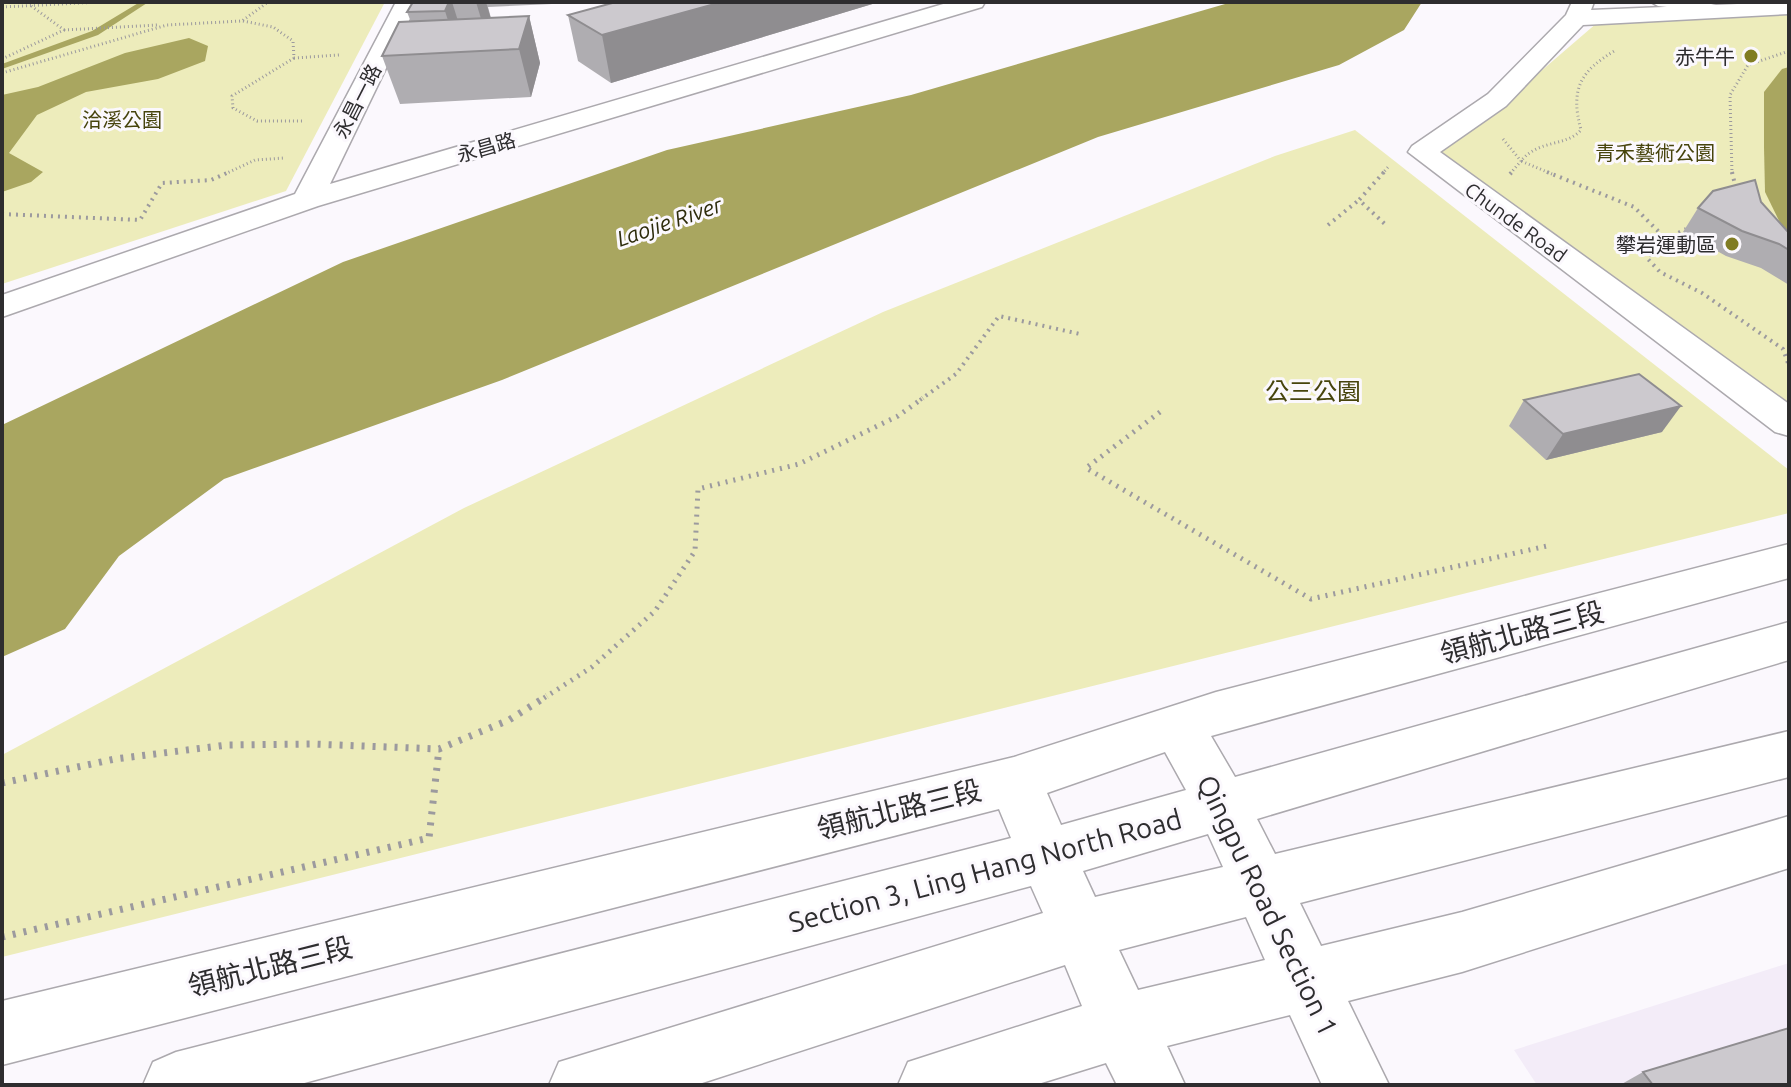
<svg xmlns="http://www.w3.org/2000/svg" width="1791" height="1087" viewBox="0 0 1791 1087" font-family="Ubuntu,'Noto Sans TC',sans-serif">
<rect width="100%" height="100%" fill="#fbf8fd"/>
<!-- built -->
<polygon fill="#f3ecf8" points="1789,963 1789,1085 1537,1085 1514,1050"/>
<!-- green -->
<g fill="#edecbb">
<polygon points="39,2 385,2 286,191 2,284 2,4"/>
<polygon points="1789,9 1789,416 1430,153 1518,91 1598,22"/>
<polygon points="1355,130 1789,470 1789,513 2,957 2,755 464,508 883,312 1275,156"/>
</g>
<!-- water -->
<g fill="#a9a660">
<polygon points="1232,2 1422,2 1404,30 1339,65 1098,137 502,380 224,479 119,556 65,629 2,657 2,425 343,262 667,150 911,95"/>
<polygon points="189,38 208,46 205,61 158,79 86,92 37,115 9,153 43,172 31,182 2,192 2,95 38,87 125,53"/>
<polygon points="1789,67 1789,241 1765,192 1764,147 1764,92 1782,69"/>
</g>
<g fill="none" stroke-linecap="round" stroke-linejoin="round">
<!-- stream -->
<polygon fill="#a9a660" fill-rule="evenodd" points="140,2 147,3 98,35 2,69 2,64 92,31"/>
<!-- lane casing -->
<g stroke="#aca9ae" stroke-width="3">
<path id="lane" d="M1651 2C1673 2 1711 0 1728 9L1721 13 1658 6Z"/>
</g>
<!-- street casing -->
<g stroke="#aca9ae" stroke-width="3">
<g id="street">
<polygon points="396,2 418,2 330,184 950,2 985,2 982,7 318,206 2,317 2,295 295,194"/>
<polygon points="1572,2 1594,2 1591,10 1789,2 1789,14 1583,25 1506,106 1440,152 1789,404 1789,436 1775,432 1408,152 1412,146 1488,94 1566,15"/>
</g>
</g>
<!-- secondary casing -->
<g stroke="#aca9ae" stroke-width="3">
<path id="secondary" d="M1789 544V578L1211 736 1235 777 1789 622V660L1257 819 1275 854 1789 731V777L1300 903 1321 946 1462 912 1789 816V868L1462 972 1348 1001 1389 1085H1322L1290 1015 1167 1046 1185 1085H1117L1106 1063 1035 1085H898L908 1062 1082 1006 1065 965 696 1085H549L559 1062 1043 913 1031 886 297 1085H143L153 1062 176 1052 1011 838 999 809 2 1065V1001L1014 757 1216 692ZM1165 752 1186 790 1061 825 1047 793ZM1208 834 1223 867 1095 897 1083 871ZM1246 917 1265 960 1138 990 1119 950Z"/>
</g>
<!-- path-far3 -->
<g stroke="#9c9a9e" stroke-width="3" stroke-dasharray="1 3" stroke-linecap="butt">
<polyline points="2,7 100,2"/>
<polyline points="243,21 273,27 293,41 294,58 339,55"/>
<polyline points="64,30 158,25"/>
<polyline points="294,58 232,96 233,108 257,121 304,121"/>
<polyline points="2,59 64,30 30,5"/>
<polyline points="2,73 167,25 242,21 268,2"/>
<polyline points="1503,139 1521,161 1510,174"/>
<polyline points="225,174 255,160 284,158"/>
<polyline points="1382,174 1388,167"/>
<path d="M1552 174 1521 161C1539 139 1566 147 1581 130 1570 89 1580 71 1616 50"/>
<polyline points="1732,174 1730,95 1748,65 1789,51"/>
</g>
<!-- path-far2 -->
<g stroke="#9c9a9e" stroke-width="4" stroke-dasharray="2 5" stroke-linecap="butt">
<polyline points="1384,172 1359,200 1387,226"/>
<polyline points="1547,172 1634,207 1666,239 1647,258 1660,272 1702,293 1783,349 1789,366"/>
<polyline points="1732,172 1736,189"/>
<polyline points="1510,174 1512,172"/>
<polyline points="2,214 140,220 162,183 211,180 229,172"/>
<polyline points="1328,225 1359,200"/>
<polyline points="1666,239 1686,229"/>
<polyline points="920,400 956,374 999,316 1080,334"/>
</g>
<!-- path-far1 -->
<g stroke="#9c9a9e" stroke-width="5" stroke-dasharray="2 6" stroke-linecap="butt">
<polyline points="1160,412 1086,468 1311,599 1547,546"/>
<polyline points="544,698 592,667 655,611 695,551 698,489 799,464 898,416 923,398"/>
</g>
<!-- path -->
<g stroke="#9c9a9e" stroke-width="7" stroke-dasharray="3 8" stroke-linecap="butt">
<polyline points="2,783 115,759 227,745 312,744 439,749 509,720 547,696"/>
<polyline points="2,937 429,838 439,749"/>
</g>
<!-- lane -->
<use href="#lane" fill="#fff" fill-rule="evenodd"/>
<!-- street -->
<use href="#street" fill="#fff" fill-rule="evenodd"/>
<!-- secondary -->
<use href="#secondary" fill="#fff" fill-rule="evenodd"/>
</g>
<!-- wall -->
<g fill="#afadb1">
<polygon points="413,2 552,2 552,4 488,7 491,18 529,16 540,63 531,97 400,104 382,56 411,22 407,12"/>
<polygon points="616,2 879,2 611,83 578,61 568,15"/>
<polygon points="1761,202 1789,233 1789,285 1761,268 1726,256 1683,232 1698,208"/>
<polygon points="1524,400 1662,432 1546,460 1509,426"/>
<polygon points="1643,1072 1789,1085 1620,1085"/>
</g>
<!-- shaded-wall -->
<g fill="#8f8d90">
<polygon points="449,2 452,2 465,43 458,52 445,11"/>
<polygon points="476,2 486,2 493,26 488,42"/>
<polygon points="722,2 879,2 611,83 602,35"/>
<polygon points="529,16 540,63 531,97 519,49"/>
<polygon points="1681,406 1662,432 1546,460 1563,434"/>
</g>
<!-- building -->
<g fill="#ccc9ce" stroke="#8f8d90" stroke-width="2">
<polygon points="413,2 449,2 445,11 407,12"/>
<polygon points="616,2 722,2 602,35 568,15"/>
<polygon points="529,16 519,49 382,56 399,22"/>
<polygon points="1755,180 1761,202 1789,233 1789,250 1779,244 1742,231 1698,208 1713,191"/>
<polygon points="1639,374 1681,406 1563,434 1524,400"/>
<polygon points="1789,1028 1789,1085 1653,1085 1643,1072"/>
</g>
<!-- markers -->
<g fill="#807c23" stroke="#fbf8fd" stroke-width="3">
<circle cx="1751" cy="56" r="8"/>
<circle cx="1732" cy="244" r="8"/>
</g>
<g text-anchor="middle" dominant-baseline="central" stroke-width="6" stroke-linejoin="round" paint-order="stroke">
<!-- far-poi labels -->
<g font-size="20" fill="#2e2d2f" stroke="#fbf8fd" text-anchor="end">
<text x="1735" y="56">赤牛牛</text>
<text x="1716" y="244">攀岩運動區</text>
</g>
<!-- far-street labels -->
<g font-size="20" fill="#2e2d2f" stroke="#fbf8fd">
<text transform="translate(357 101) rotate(-63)">永昌一路</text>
<text transform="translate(486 147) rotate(-16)">永昌路</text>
<text transform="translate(1516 222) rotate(36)">Chunde Road</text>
</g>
<!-- far-park labels -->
<g font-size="20" fill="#47440c" stroke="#fbf8fd">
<text x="122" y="119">洽溪公園</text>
<text x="1655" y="152">青禾藝術公園</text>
</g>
<!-- far-water labels -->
<g font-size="22" font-style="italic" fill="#2d2b0b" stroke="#fbf8fd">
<text transform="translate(669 221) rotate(-19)">Laojie River</text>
</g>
<!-- park labels -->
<g font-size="24" fill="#47440c" stroke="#fbf8fd">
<text x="1313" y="391">公三公園</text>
</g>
<!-- near-street labels -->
<g font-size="28" fill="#2e2d2f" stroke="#fbf8fd">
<text transform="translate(1522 632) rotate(-15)">領航北路三段</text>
<text transform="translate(899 809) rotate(-14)">領航北路三段</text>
<text transform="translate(985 870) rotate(-15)">Section 3, Ling Hang North Road</text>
<text transform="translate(1268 905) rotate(64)">Qingpu Road Section 1</text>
<text transform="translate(270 966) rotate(-14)">領航北路三段</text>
</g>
</g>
<!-- border -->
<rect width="1791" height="1087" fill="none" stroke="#2e2d2f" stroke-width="8"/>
</svg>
